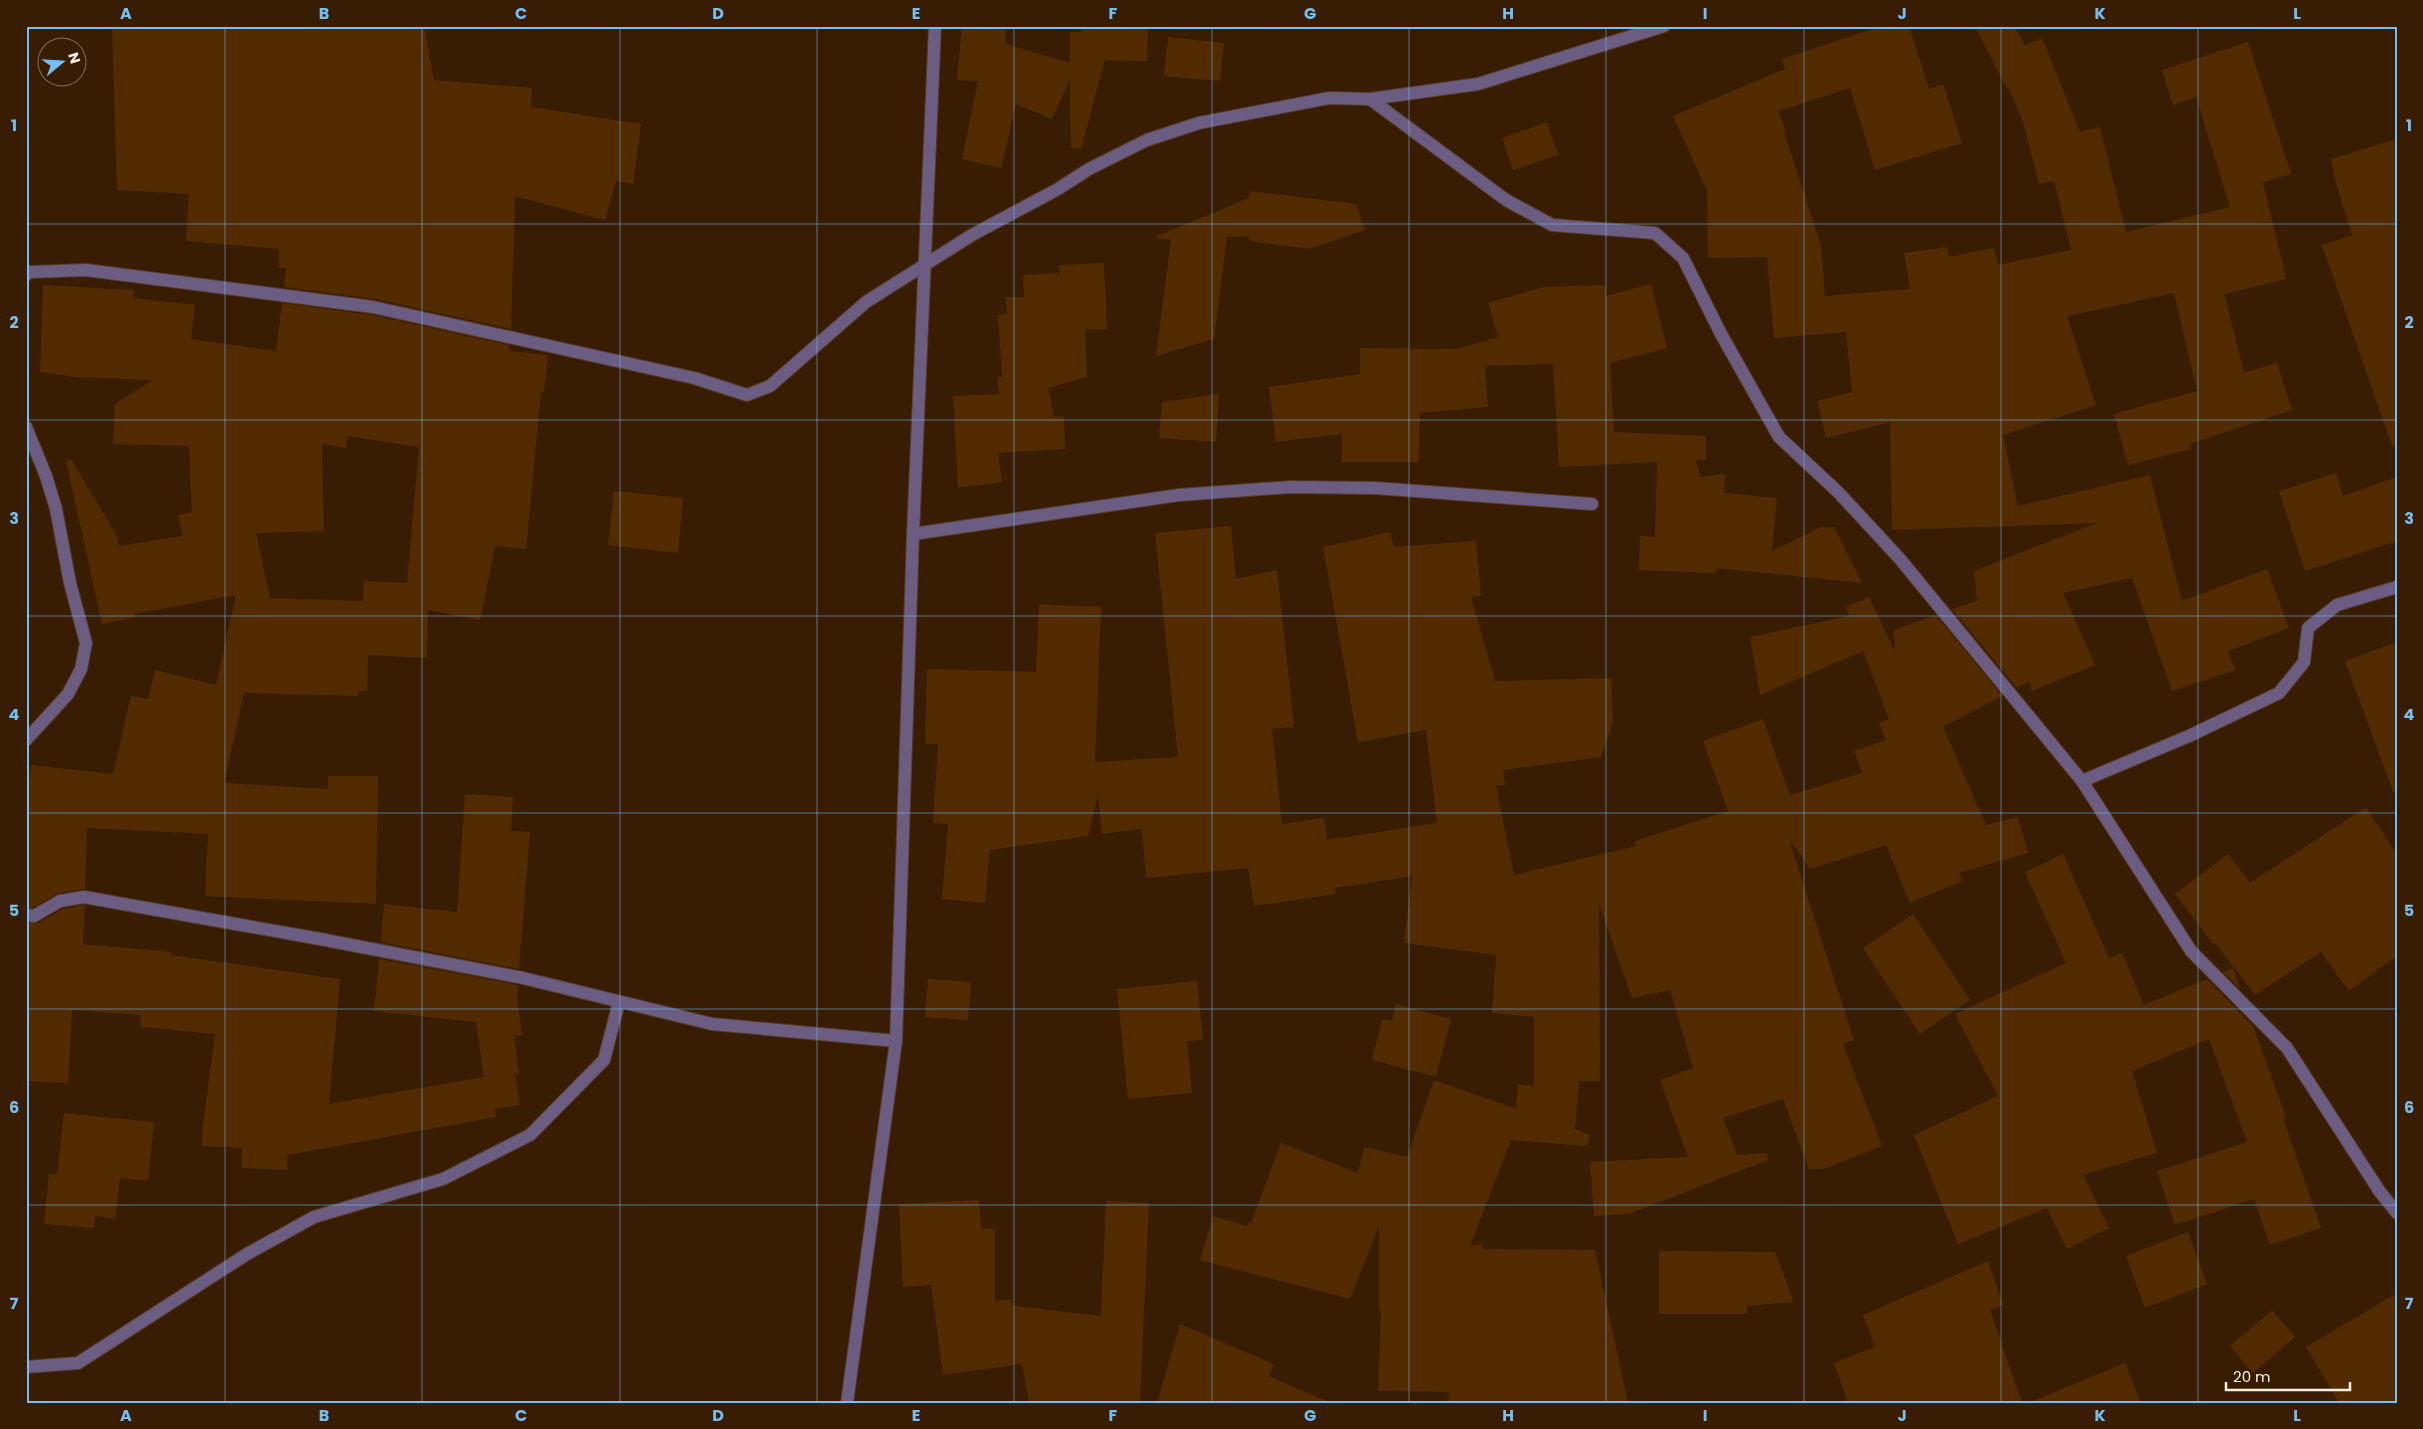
<svg xmlns="http://www.w3.org/2000/svg" width="2423" height="1429" viewBox="0 0 2423 1429" font-family="Poppins,sans-serif">
<rect width="100%" height="100%" fill="#381d02"/>
<!-- building -->
<g fill="#522b00" fill-rule="evenodd">
<polygon points="112,26 424,26 434,80 532,88 531,107 641,124 633,184 616,181 605,220 515,196 511,329 375,299 284,287 286,268 279,268 279,249 186,241 189,194 117,190"/>
<polygon points="962,26 1006,26 1005,44 1070,63 1070,32 1082,32 1082,26 1148,26 1147,61 1105,60 1081,149 1071,148 1070,79 1052,119 1016,104 1001,168 962,159 978,81 957,80"/>
<polygon points="1882,26 1909,26 1929,89 1943,84 1962,143 1875,170 1850,88 1778,111 1786,131 1784,132 1821,246 1825,296 1910,289 1904,253 1947,247 1949,257 1994,248 1998,265 2071,250 2054,181 2039,184 2022,119 2009,88 2007,89 1975,26 2014,26 2025,45 2042,38 2080,132 2100,127 2126,232 2230,207 2196,97 2173,105 2162,70 2248,42 2291,174 2263,182 2286,279 2224,294 2244,373 2277,363 2292,410 2190,444 2191,449 2128,465 2114,414 2197,391 2174,293 2067,316 2096,405 2003,435 2018,506 2150,475 2182,601 2267,569 2289,628 2228,651 2235,670 2172,691 2132,578 2063,593 2095,665 2032,691 2029,682 2017,688 1952,609 1977,601 1974,571 2097,523 1892,530 1890,422 1826,438 1817,401 1852,392 1846,332 1774,338 1767,257 1708,258 1707,191 1673,116 1785,69 1782,59"/>
<polygon points="1168,37 1224,43 1220,81 1164,76"/>
<polygon points="1547,122 1558,155 1513,170 1502,138"/>
<polygon points="2397,139 2397,445 2392,446 2322,245 2352,235 2335,180 2331,159"/>
<polygon points="1250,191 1356,204 1365,230 1309,249 1250,241 1249,236 1227,237 1214,339 1156,356 1171,239 1157,239 1157,236 1249,198"/>
<polygon points="1104,263 1107,329 1085,330 1087,377 1048,388 1054,417 1064,416 1065,449 998,453 1002,482 958,488 953,396 999,394 998,377 1002,377 998,315 1007,314 1006,297 1024,297 1023,275 1060,273 1059,265"/>
<polygon points="1651,284 1667,348 1610,363 1614,432 1706,436 1706,460 1696,460 1700,477 1725,474 1724,493 1777,498 1772,551 1821,527 1834,527 1862,583 1717,568 1716,573 1639,570 1640,536 1655,537 1657,462 1559,467 1553,364 1485,366 1488,407 1420,413 1419,462 1342,462 1342,434 1276,442 1269,387 1360,374 1360,348 1457,349 1498,337 1488,303 1544,287 1606,285 1606,296"/>
<path d="M43 285 134 290 133 298 195 305 191 339 276 351 282 303 372 315 509 345V351L548 355 544 392H541L526 549 495 546 480 620 428 610 427 658 368 655 367 691H358V696L244 693 224 783 328 789V776H378L376 904 205 896 208 834 87 828 85 889 58 893 32 908 26 907V807L31 765 113 774 131 696 148 699 155 670 216 685 236 595 134 614 135 617 102 624 66 461 71 459 116 534 119 546 183 536 178 515 192 512 189 446 113 444 115 404 153 380 74 377 40 372ZM348 436 419 447 407 583 364 581 363 601 270 598 256 533 324 531 322 444 346 448Z"/>
<polygon points="1219,394 1216,442 1159,438 1162,402"/>
<polygon points="2336,473 2343,496 2397,477 2397,541 2305,571 2279,491"/>
<polygon points="614,491 683,498 678,553 608,545"/>
<polygon points="1231,526 1236,579 1277,570 1294,727 1272,729 1282,824 1324,818 1327,840 1437,823 1426,730 1358,742 1323,547 1390,532 1394,547 1476,541 1481,596 1471,597 1495,681 1611,678 1613,722 1601,757 1503,770 1505,785 1496,786 1514,875 1636,846 1635,841 1728,811 1703,741 1763,719 1790,795 1862,773 1854,751 1886,740 1879,723 1889,719 1863,651 1760,695 1750,637 1849,616 1846,607 1869,597 1895,652 1894,630 1936,615 2002,696 1943,727 1986,825 2018,817 2028,853 1959,873 1962,881 1910,903 1886,845 1810,869 1792,842 1790,843 1854,1040 1843,1044 1882,1146 1823,1169 1809,1169 1783,1099 1723,1118 1737,1155 1767,1153 1768,1160 1629,1214 1594,1216 1590,1162 1688,1157 1660,1080 1693,1068 1670,990 1632,998 1599,904 1600,1081 1579,1081 1575,1129 1590,1135 1587,1146 1511,1140 1470,1246 1482,1244 1483,1249 1595,1250 1628,1403 1448,1403 1449,1392 1378,1391 1381,1311 1379,1310 1379,1226 1350,1299 1200,1260 1213,1216 1247,1226 1248,1222 1251,1223 1281,1143 1358,1173 1364,1147 1407,1157 1434,1080 1516,1109 1518,1084 1534,1086 1534,1017 1492,1013 1496,955 1404,943 1412,876 1335,888 1336,894 1254,906 1248,868 1146,878 1142,829 1102,834 1098,794 1088,836 990,850 985,903 942,899 948,824 933,823 938,744 925,744 927,669 1036,672 1039,604 1101,607 1095,762 1178,757 1155,533"/>
<polygon points="2397,642 2397,791 2393,792 2345,661"/>
<polygon points="465,794 513,797 511,831 530,832 519,969 381,942 384,904 457,912"/>
<polygon points="2366,807 2397,855 2397,956 2349,991 2321,952 2255,995 2215,943 2213,944 2175,894 2228,854 2250,883"/>
<polygon points="2063,854 2109,958 2122,953 2144,1005 2207,979 2253,1026 2286,1117 2283,1118 2321,1228 2270,1245 2254,1199 2175,1225 2157,1171 2247,1142 2209,1039 2132,1071 2157,1153 2083,1175 2109,1228 2067,1249 2047,1208 1958,1244 1914,1135 1998,1096 1955,1014 2066,963 2025,872"/>
<polygon points="85,905 83,944 171,952 171,955 340,979 329,1104 484,1077 476,1022 374,1011 379,959 518,985 517,999 522,1035 514,1036 519,1074 515,1074 520,1105 494,1109 496,1117 287,1155 287,1170 242,1168 242,1148 202,1146 203,1125 215,1034 140,1027 141,1015 72,1010 68,1083 26,1081 26,923 38,923 63,909"/>
<polygon points="1913,914 1970,1000 1920,1034 1863,948"/>
<polygon points="2233,968 2240,989 2223,972"/>
<polygon points="928,979 971,982 968,1020 925,1017"/>
<polygon points="1197,981 1203,1040 1187,1041 1192,1093 1128,1099 1117,989"/>
<polygon points="1396,1004 1451,1019 1436,1077 1372,1060 1382,1019 1392,1021"/>
<polygon points="64,1113 154,1122 148,1181 120,1178 115,1219 95,1216 94,1228 44,1224 49,1174 57,1175"/>
<polygon points="979,1200 981,1229 995,1229 995,1301 1012,1299 1013,1306 1101,1316 1106,1201 1149,1203 1140,1403 1029,1403 1022,1364 943,1375 931,1285 903,1287 899,1204"/>
<polygon points="2188,1232 2207,1284 2145,1308 2126,1256"/>
<polygon points="1659,1251 1775,1252 1794,1302 1747,1306 1747,1314 1659,1314"/>
<polygon points="1988,1261 2003,1305 1990,1310 2022,1403 1848,1403 1834,1363 1875,1347 1863,1315"/>
<polygon points="2397,1293 2397,1403 2339,1403 2306,1347"/>
<polygon points="2272,1310 2295,1337 2253,1373 2230,1346"/>
<polygon points="1180,1324 1274,1364 1269,1376 1331,1403 1157,1403"/>
<polygon points="2125,1363 2141,1403 2031,1403 2031,1402"/>
</g>
<g fill="none" stroke-linecap="round" stroke-linejoin="round">
<!-- minor casing -->
<g stroke="#543b22" stroke-width="14">
<g id="minor">
<polyline points="1370,99 1506,200 1552,225 1655,233 1683,258 1721,334 1779,437 1839,493 1900,559 2082,781 2191,951 2287,1048 2380,1192 2397,1213"/>
<polyline points="26,275 30,272 86,270 373,307 694,378 747,395 770,386 866,302 972,235 1058,189 1089,169 1147,140 1199,123 1329,98 1370,99 1478,84 1664,26"/>
<polyline points="26,427 46,476 56,509 70,583 86,643 81,669 68,694 26,740"/>
<polyline points="913,534 1179,495 1291,487 1375,488 1592,504"/>
<polyline points="2082,781 2189,736 2279,693 2304,662 2308,628 2337,605 2397,587"/>
<polyline points="26,915 34,916 60,901 84,897 320,939 523,978 712,1024 896,1041"/>
<polyline points="26,1367 78,1363 247,1254 314,1217 443,1179 530,1135 604,1060 619,1002"/>
</g>
</g>
<!-- tertiary casing -->
<g stroke="#543b22" stroke-width="14">
<polyline id="tertiary" points="847,1403 896,1041 913,534 935,26"/>
</g>
<!-- minor -->
<use href="#minor" stroke="#6a5d81" stroke-width="12"/>
<!-- tertiary -->
<use href="#tertiary" stroke="#6a5d81" stroke-width="12"/>
</g>
<!-- grid -->
<path fill="none" stroke="#74c0f6" stroke-width="1" stroke-opacity="0.55" d="M225 26V1403M422 26V1403M620 26V1403M817 26V1403M1014 26V1403M1212 26V1403M1409 26V1403M1606 26V1403M1804 26V1403M2001 26V1403M2198 26V1403M26 224H2397M26 420H2397M26 616H2397M26 813H2397M26 1009H2397M26 1205H2397"/>
<!-- border -->
<rect width="2423" height="1429" fill="none" stroke="#381d02" stroke-width="55"/>
<!-- north arrow -->
<g transform="translate(62 62) rotate(72)"><circle r="24" fill="#381d02" stroke="#87725e"/>
<path d="M0-4L9 19L0 12L-9 19Z" fill="#74c0f6"/>
<text y="-8" font-size="14" font-weight="bold" text-anchor="middle" fill="#fef1e7">N</text>
</g>
<!-- scale -->
<path d="M2226 1382v8h124v-8" fill="none" stroke="#fef1e7" stroke-width="2.5"/>
<text x="2233" y="1382" font-size="15" fill="#fef1e7" stroke="#381d02" stroke-width="4" paint-order="stroke">20 m</text>
<rect x="28" y="28" width="2368" height="1374" fill="none" stroke="#74c0f6" stroke-width="2"/>
<g font-size="16" text-anchor="middle" font-weight="bold" fill="#74c0f6">
<text x="126" y="19">A</text>
<text x="324" y="19">B</text>
<text x="521" y="19">C</text>
<text x="718" y="19">D</text>
<text x="916" y="19">E</text>
<text x="1113" y="19">F</text>
<text x="1310" y="19">G</text>
<text x="1508" y="19">H</text>
<text x="1705" y="19">I</text>
<text x="1902" y="19">J</text>
<text x="2100" y="19">K</text>
<text x="2297" y="19">L</text>
<text x="14" y="131">1</text>
<text x="2409" y="131">1</text>
<text x="14" y="328">2</text>
<text x="2409" y="328">2</text>
<text x="14" y="524">3</text>
<text x="2409" y="524">3</text>
<text x="14" y="720">4</text>
<text x="2409" y="720">4</text>
<text x="14" y="916">5</text>
<text x="2409" y="916">5</text>
<text x="14" y="1113">6</text>
<text x="2409" y="1113">6</text>
<text x="14" y="1309">7</text>
<text x="2409" y="1309">7</text>
<text x="126" y="1421">A</text>
<text x="324" y="1421">B</text>
<text x="521" y="1421">C</text>
<text x="718" y="1421">D</text>
<text x="916" y="1421">E</text>
<text x="1113" y="1421">F</text>
<text x="1310" y="1421">G</text>
<text x="1508" y="1421">H</text>
<text x="1705" y="1421">I</text>
<text x="1902" y="1421">J</text>
<text x="2100" y="1421">K</text>
<text x="2297" y="1421">L</text>
</g>
</svg>
